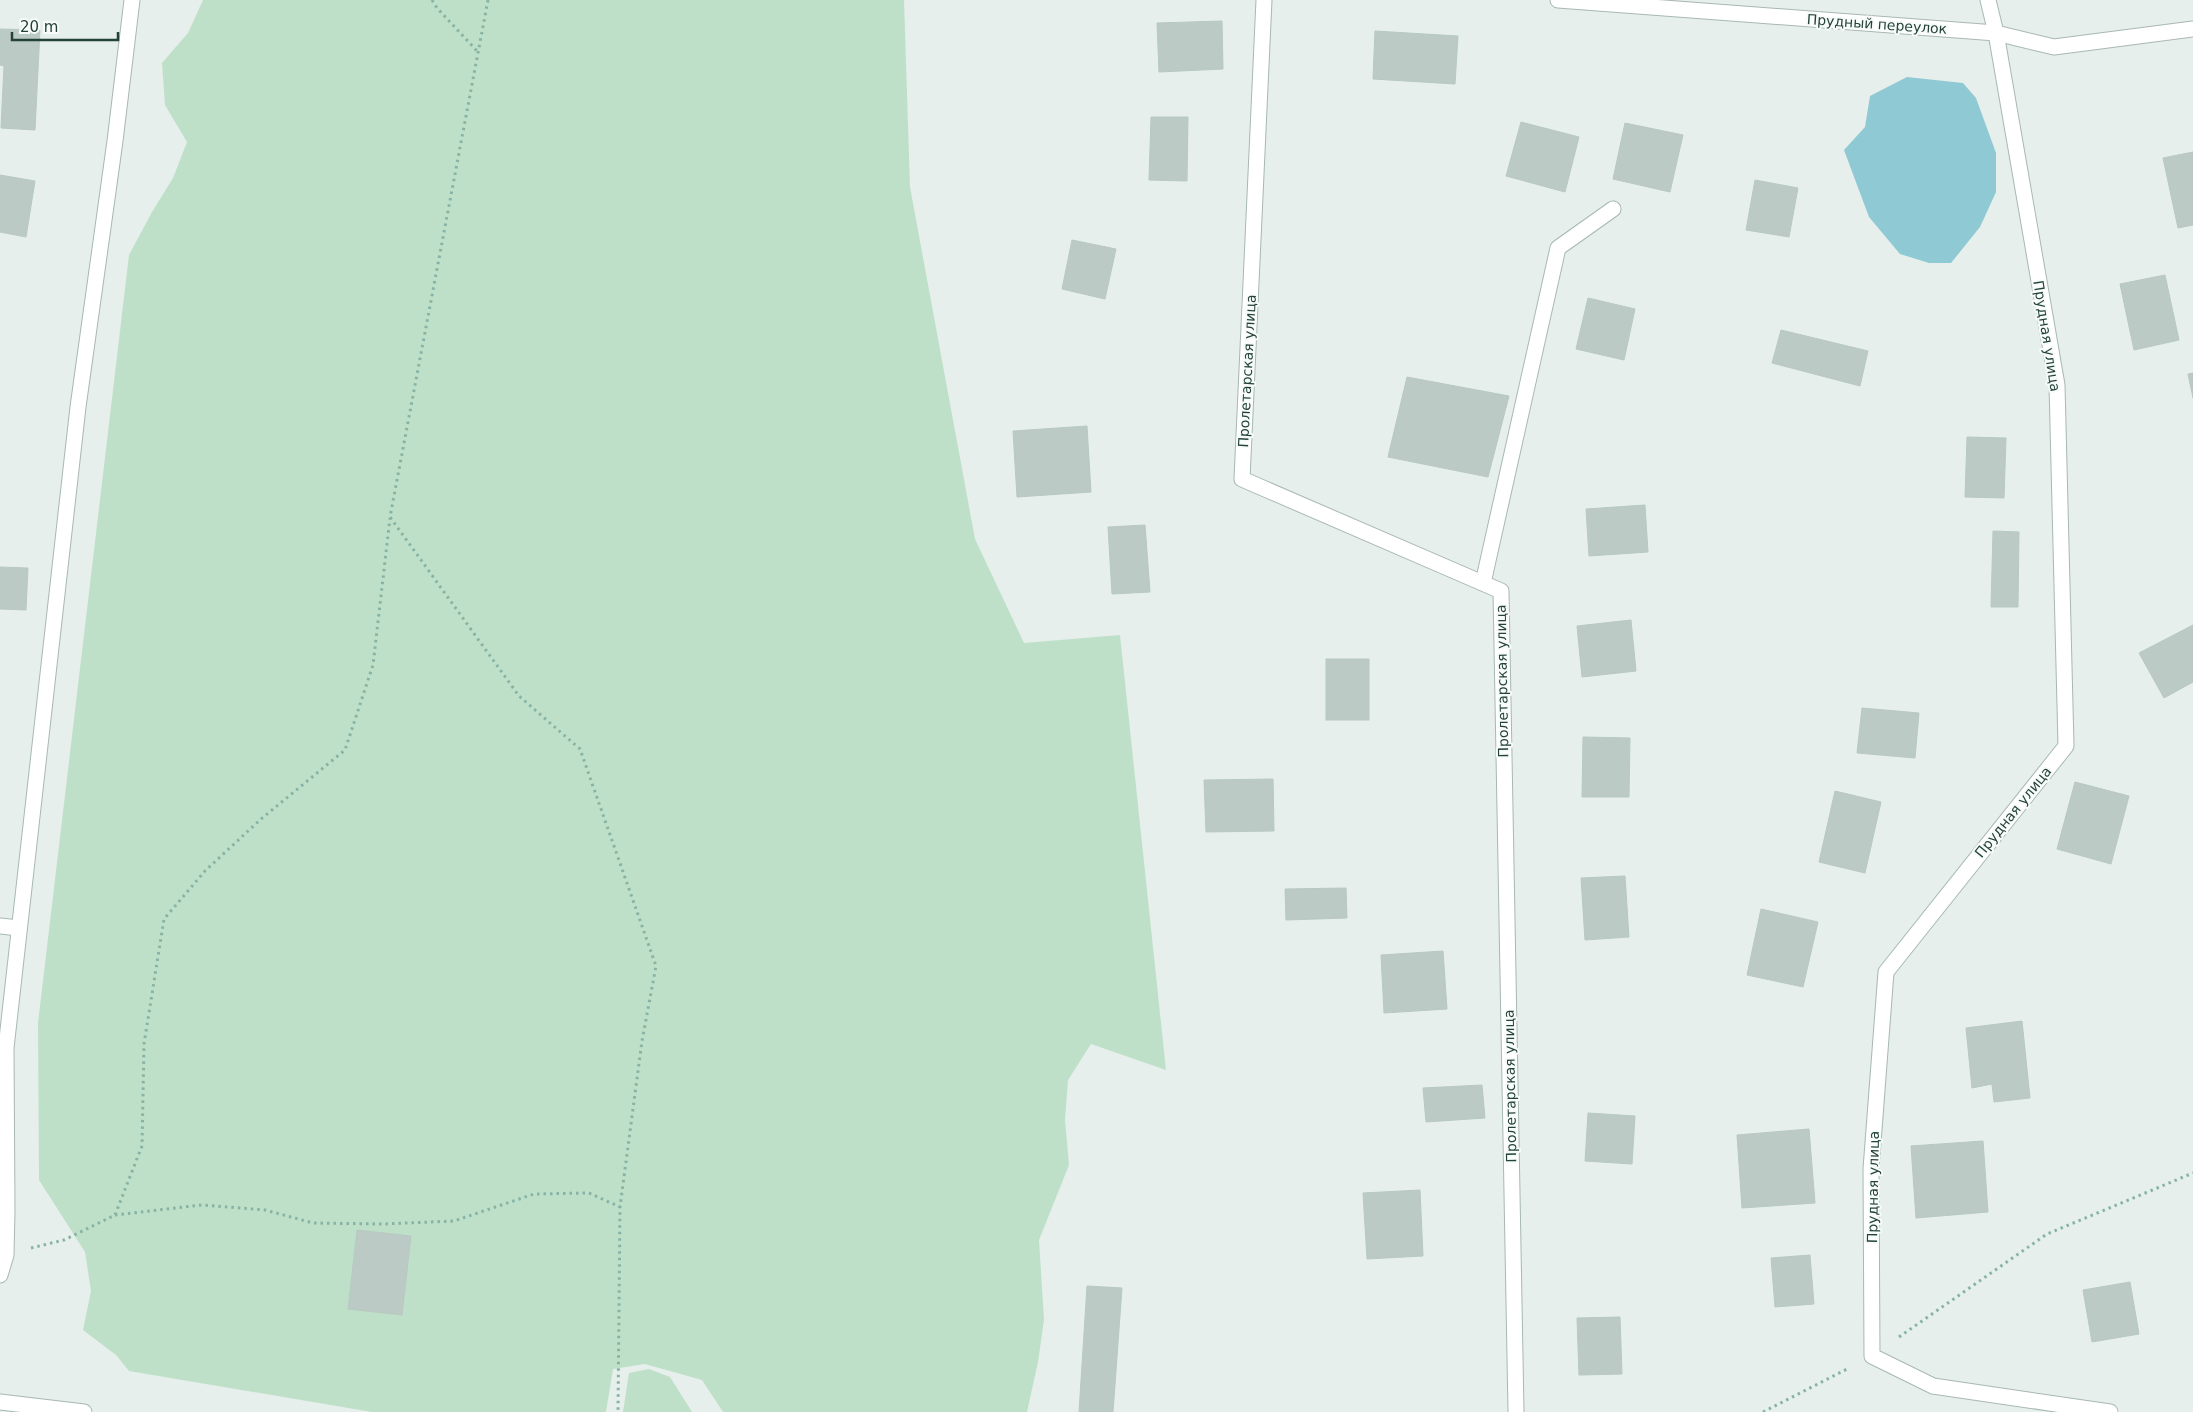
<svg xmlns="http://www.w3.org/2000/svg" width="2193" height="1412" viewBox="0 0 2193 1412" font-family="'DejaVu Sans',sans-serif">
<rect width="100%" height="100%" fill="#e6efeb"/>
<!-- green -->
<g fill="#bfe0c8">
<polygon points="203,0 904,0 910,187 975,539 1024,643 1120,635 1166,1070 1091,1044 1068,1080 1065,1120 1069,1165 1039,1240 1044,1320 1038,1362 1027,1412 723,1412 702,1380 645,1364 613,1369 606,1412 372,1412 129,1371 116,1355 83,1330 91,1291 85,1252 39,1180 38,1023 129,255 152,212 173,178 187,142 165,105 162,63 188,33"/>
<polygon points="649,1369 670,1377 692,1412 623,1412 629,1373"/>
</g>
<!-- water -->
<polygon fill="#8ec9d4" points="1907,77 1963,83 1976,98 1996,153 1996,192 1980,227 1951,263 1929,263 1900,254 1869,217 1844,150 1865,127 1870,96"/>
<!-- building -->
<g fill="#bbcac4" stroke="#b8c9c2">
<polygon points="1222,21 1223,69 1159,72 1157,23"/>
<polygon points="0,29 40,30 35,130 1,128 4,66 0,65"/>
<polygon points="1375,31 1458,36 1455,84 1373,79"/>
<polygon points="1151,117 1188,117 1187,181 1149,180"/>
<polygon points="1521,122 1579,137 1565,192 1506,176"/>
<polygon points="1625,123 1683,135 1670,192 1613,179"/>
<polygon points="2193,152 2193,225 2178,228 2163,158"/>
<polygon points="0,175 35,181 26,237 0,232"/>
<polygon points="1755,180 1798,188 1789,237 1746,230"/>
<polygon points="1072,240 1116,249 1105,299 1062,289"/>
<polygon points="2165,275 2179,340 2134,350 2120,284"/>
<polygon points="1588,298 1635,309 1624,360 1576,349"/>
<polygon points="1781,330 1868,351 1860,386 1772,363"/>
<polygon points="2193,373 2193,398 2188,374"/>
<polygon points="1407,377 1509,396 1488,477 1388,457"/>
<polygon points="1087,426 1091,492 1017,497 1013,431"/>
<polygon points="1967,437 2006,438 2004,498 1965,497"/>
<polygon points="1645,505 1648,552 1589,556 1586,509"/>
<polygon points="1145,525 1150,592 1112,594 1108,527"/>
<polygon points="1993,531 2019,532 2018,607 1991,607"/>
<polygon points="0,567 28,568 26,610 0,609"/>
<polygon points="1631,620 1636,671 1582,677 1577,626"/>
<polygon points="2193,625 2193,682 2164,698 2139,653"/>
<rect x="1326" y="659" width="43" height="61"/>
<polygon points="1862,708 1919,713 1915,758 1857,753"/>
<polygon points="1583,737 1630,738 1629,797 1582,797"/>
<polygon points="1273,779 1274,831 1206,832 1204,780"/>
<polygon points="2075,782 2129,796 2111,864 2057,849"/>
<polygon points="1835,791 1881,802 1865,873 1819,862"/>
<polygon points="1625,876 1629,937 1585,940 1581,878"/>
<polygon points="1346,888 1347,918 1286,920 1285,889"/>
<polygon points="1761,909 1818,922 1803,987 1747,975"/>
<polygon points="1443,951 1447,1009 1384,1013 1381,955"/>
<polygon points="2022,1021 2030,1098 1994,1102 1992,1084 1972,1088 1966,1028"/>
<polygon points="1482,1085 1485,1118 1426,1122 1423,1088"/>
<polygon points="1588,1113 1635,1116 1632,1164 1585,1161"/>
<polygon points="1809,1129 1815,1203 1742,1208 1737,1135"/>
<polygon points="1983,1141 1988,1212 1916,1218 1911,1146"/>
<polygon points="1420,1190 1423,1256 1367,1259 1363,1193"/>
<polygon points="357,1230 411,1236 402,1315 348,1309"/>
<polygon points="1810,1255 1814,1304 1775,1307 1771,1258"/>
<polygon points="2130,1282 2139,1334 2092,1342 2083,1290"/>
<polygon points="1087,1286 1122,1288 1113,1412 1079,1412"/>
<polygon points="1620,1317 1622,1374 1579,1375 1577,1318"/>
</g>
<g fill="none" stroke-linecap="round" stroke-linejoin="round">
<!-- minor casing -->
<g stroke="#a8b8b2" stroke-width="17">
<g id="minor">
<polyline points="1264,0 1242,479 1501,591 1516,1412"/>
<polyline points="1558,0 1996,33 2054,47 2193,29"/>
<polyline points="1988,0 1996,33 2057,385 2066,746 1886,972 1871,1169 1872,1356 1933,1386 2110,1412"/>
<polyline points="1483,583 1558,248 1613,209"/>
<polyline points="0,926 19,928"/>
<polyline points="0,1275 6,1255 7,1211 6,1048 78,407 115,141 132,0"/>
<polyline points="0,1402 84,1412"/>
</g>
</g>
<!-- path -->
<g stroke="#86b3a5" stroke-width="3" stroke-dasharray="2.5 4" stroke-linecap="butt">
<polyline points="432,0 437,8 478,52"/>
<polyline points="488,0 390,517 519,696 580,749 656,966 642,1041 620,1207 618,1412"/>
<polyline points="115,1215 202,1205 265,1210 313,1223 383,1224 454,1221 534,1194 589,1193 620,1207"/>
<polyline points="31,1248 64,1240 115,1215 142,1146 144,1044 164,919 205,871 261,819 345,750 373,665 390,518"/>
<polyline points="1899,1337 2047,1234 2193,1173"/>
<polyline points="1763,1412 1849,1368"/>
</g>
<!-- minor -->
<use href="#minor" stroke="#fff" stroke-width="15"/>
</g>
<g text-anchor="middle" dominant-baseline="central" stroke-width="4" stroke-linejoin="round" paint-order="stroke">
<!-- street labels -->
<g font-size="14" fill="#24423a" stroke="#f7fbf9">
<text transform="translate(1877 24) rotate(4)">Прудный переулок</text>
<text transform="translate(2047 336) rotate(81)">Прудная улица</text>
<text transform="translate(1247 371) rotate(-87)">Пролетарская улица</text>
<text transform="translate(1502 681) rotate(-91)">Пролетарская улица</text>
<text transform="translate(2013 812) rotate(-51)">Прудная улица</text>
<text transform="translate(1510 1086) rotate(-91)">Пролетарская улица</text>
<text transform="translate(1873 1187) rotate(-89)">Прудная улица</text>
</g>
</g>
<!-- scale -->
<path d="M12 32v8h106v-8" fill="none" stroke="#24423a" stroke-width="2.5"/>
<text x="20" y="32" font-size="15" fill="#24423a" stroke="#f7fbf9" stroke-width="4" paint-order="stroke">20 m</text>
</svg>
